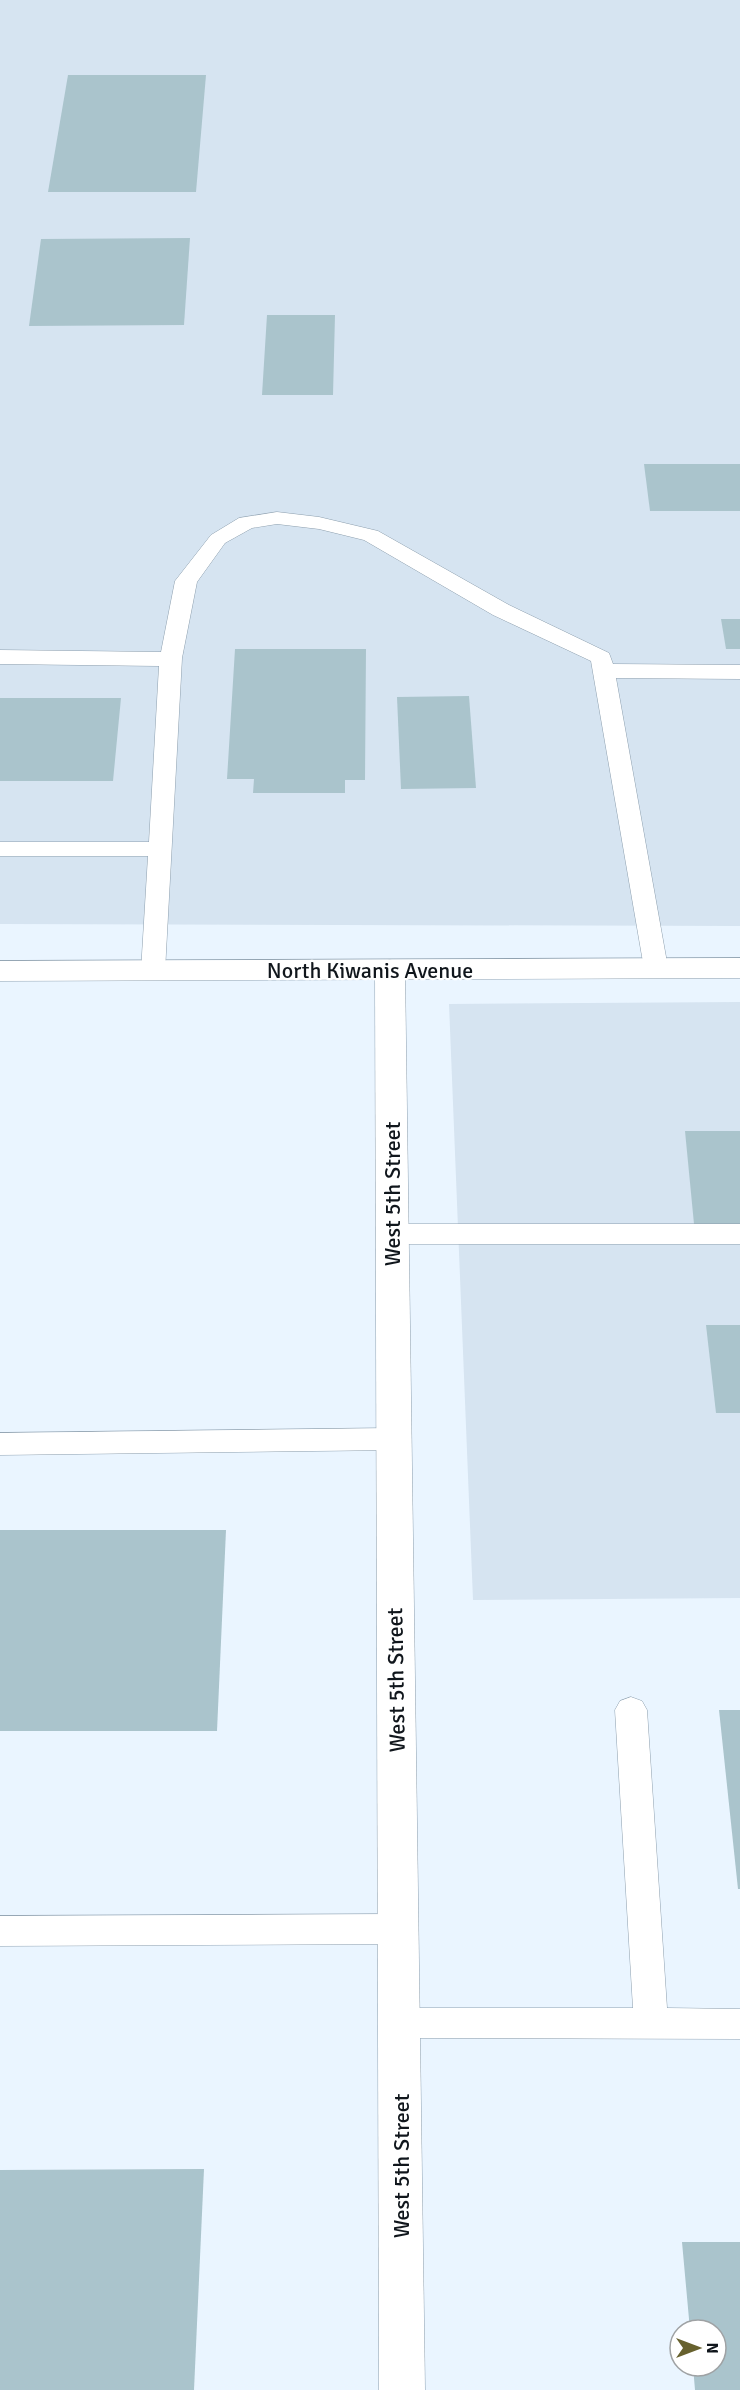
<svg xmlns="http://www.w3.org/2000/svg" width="740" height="2390" viewBox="0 0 740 2390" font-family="Signika,sans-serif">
<rect width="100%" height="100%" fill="#eaf5ff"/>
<!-- built -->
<g fill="#d6e4f1">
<polygon points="0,0 740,0 740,926 0,924"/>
<polygon points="740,1002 740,1598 473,1600 449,1004"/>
</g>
<!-- building -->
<g fill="#aac4cc">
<polygon points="68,75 206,75 196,192 48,192"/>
<polygon points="190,238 184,325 29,326 41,239"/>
<polygon points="267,315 335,315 333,395 262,395"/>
<polygon points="644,464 740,464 740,511 650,511"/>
<polygon points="721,619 740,619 740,649 726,649"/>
<polygon points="235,649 366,649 365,780 345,780 345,793 253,793 254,779 227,779"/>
<polygon points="469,696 476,788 401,789 397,697"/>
<polygon points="0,698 121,698 113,781 0,781"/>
<polygon points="685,1131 740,1131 740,1224 694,1224"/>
<polygon points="706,1325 740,1325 740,1413 716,1413"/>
<polygon points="0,1530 226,1530 217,1731 0,1731"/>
<polygon points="719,1710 740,1710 740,1889 738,1889"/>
<polygon points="204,2169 194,2390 0,2390 0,2170"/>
<polygon points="682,2242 740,2242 740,2390 695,2390 693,2366 716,2366 716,2330 690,2330"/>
</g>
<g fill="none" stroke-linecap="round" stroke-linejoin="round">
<!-- service casing -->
<g stroke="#8d9fae" stroke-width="1">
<g id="service">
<polygon points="277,512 319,517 378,531 509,605 609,653 613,664 740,665 740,679 616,678 668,968 665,974 656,976 647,974 644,968 591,661 493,615 364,540 319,529 277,524 252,528 225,543 197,582 182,658 165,971 162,977 153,979 144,977 141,971 148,856 0,856 0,842 149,842 159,666 0,664 0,650 161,652 175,581 211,535 239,518"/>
<polygon points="392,1224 740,1224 740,1244 392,1244 382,1241 378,1234 382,1227"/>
<polygon points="394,1428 404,1431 409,1439 404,1447 394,1450 0,1455 0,1433"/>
<polygon points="631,1697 642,1701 647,1710 667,2008 740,2009 740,2039 400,2038 388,2034 383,2023 388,2012 400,2008 633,2008 615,1710 620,1701"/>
<polygon points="399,1914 411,1919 416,1929 411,1939 399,1944 0,1946 0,1916"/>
</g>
</g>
<!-- minor casing -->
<g stroke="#8d9fae" stroke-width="1">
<polygon id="minor" points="390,960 401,963 405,970 425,2390 379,2390 375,970 379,963"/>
</g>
<!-- secondary casing -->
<g stroke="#8d9fae" stroke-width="1">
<polygon id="secondary" points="740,958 740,978 0,981 0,961"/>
</g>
<!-- service -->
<use href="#service" fill="#fff" fill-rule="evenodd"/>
<!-- minor -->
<use href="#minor" fill="#fff" fill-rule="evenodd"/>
<!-- secondary -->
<use href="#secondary" fill="#fff" fill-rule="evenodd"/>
</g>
<g text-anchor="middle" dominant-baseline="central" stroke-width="4.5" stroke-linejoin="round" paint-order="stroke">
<!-- street labels -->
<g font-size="22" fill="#10161c" stroke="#fff">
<text x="370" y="970">North Kiwanis Avenue</text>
<text transform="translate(392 1194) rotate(-90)">West 5th Street</text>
<text transform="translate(396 1680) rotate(-91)">West 5th Street</text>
<text transform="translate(401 2166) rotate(-90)">West 5th Street</text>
</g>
</g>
<!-- north arrow -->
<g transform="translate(698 2348) rotate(90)"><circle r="28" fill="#ffffff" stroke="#9fa2a4" stroke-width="1.5"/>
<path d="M0-4.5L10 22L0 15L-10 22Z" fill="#67612e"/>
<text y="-9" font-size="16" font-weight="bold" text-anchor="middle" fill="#10161c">N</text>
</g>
</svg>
